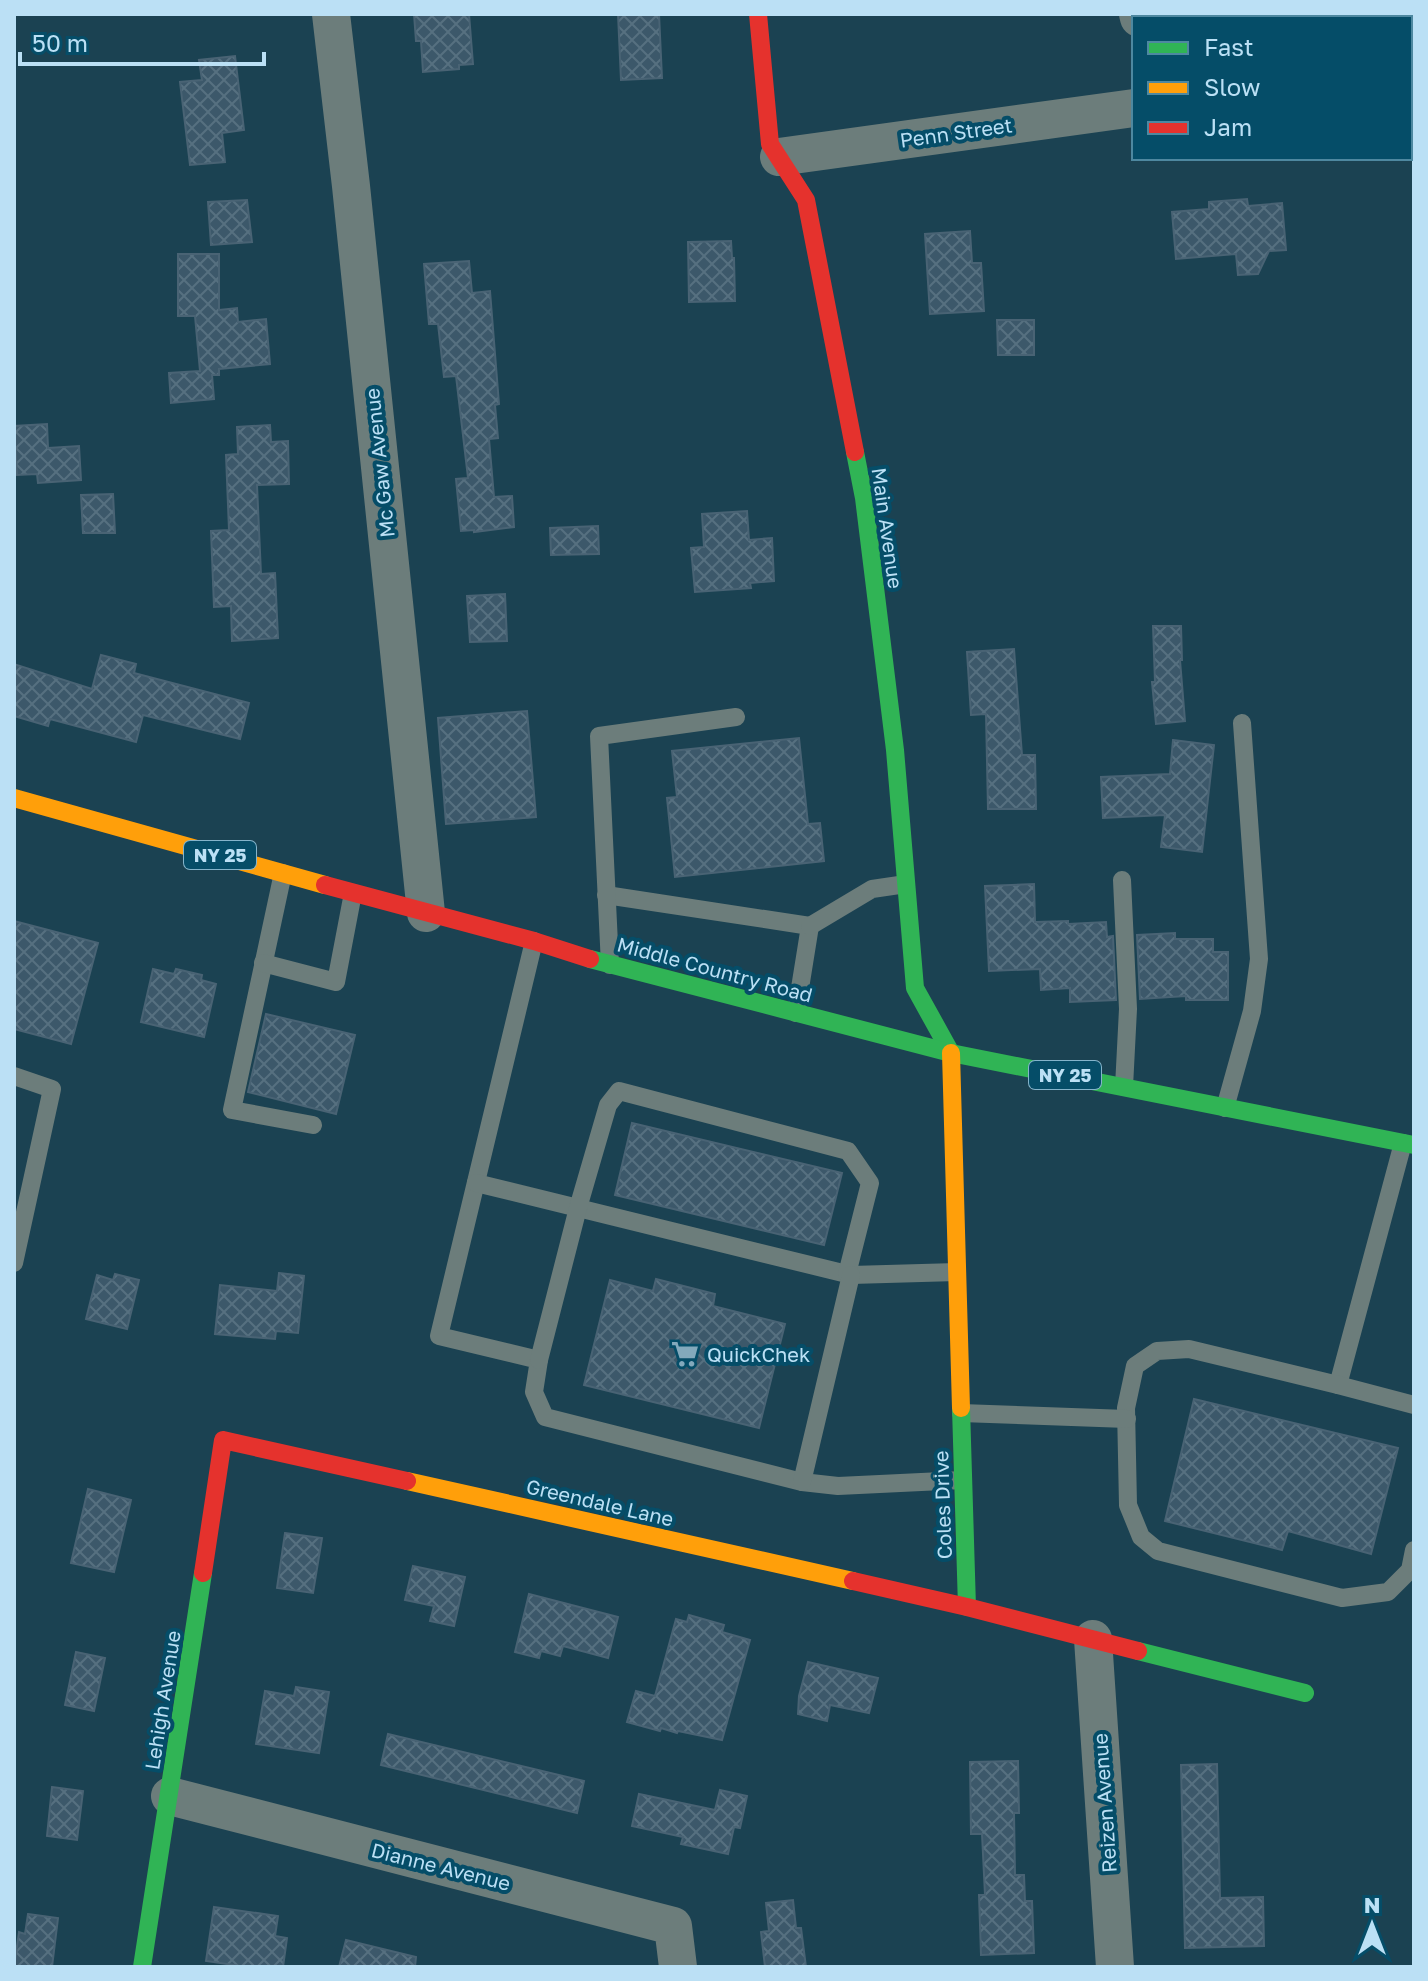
<svg xmlns="http://www.w3.org/2000/svg" width="1428" height="1981" viewBox="0 0 1428 1981" font-family="'Golos Text',sans-serif">
<defs>
<pattern id="building-cross-hatch" width="8" height="8" patternUnits="userSpaceOnUse" patternTransform="scale(2)"><rect width="8" height="8" fill="#3c586a"/><path d="M0 0l8 8M0 8l8-8" fill="none" stroke="#567080"/></pattern>
</defs>
<rect width="100%" height="100%" fill="#1b4252"/>
<!-- building -->
<g fill="url(#building-cross-hatch)" stroke="#496374" stroke-width="2">
<polygon points="414,14 469,14 473,64 459,65 459,69 423,72 421,41 416,41"/>
<polygon points="618,14 659,14 662,78 621,80"/>
<polygon points="235,56 244,130 222,133 225,162 190,165 180,82 202,80 199,60"/>
<polygon points="1247,199 1248,206 1282,203 1286,250 1269,251 1258,274 1238,275 1236,254 1176,259 1172,212 1209,209 1209,202"/>
<polygon points="247,200 252,242 211,245 208,202"/>
<polygon points="970,231 972,263 981,263 984,311 930,314 925,234"/>
<polygon points="731,241 732,258 734,258 735,301 689,302 688,242"/>
<polygon points="178,254 219,254 219,310 237,308 238,322 266,319 270,364 219,369 219,375 212,375 214,399 171,403 169,373 200,371 195,316 178,316"/>
<polygon points="469,261 472,293 490,291 499,404 495,405 498,438 489,439 494,497 512,496 514,527 474,532 474,530 461,531 456,479 468,478 456,376 444,377 438,324 429,324 424,264"/>
<polygon points="997,320 1034,320 1034,355 998,355"/>
<polygon points="47,424 48,448 79,446 81,480 38,483 37,474 17,475 14,426"/>
<polygon points="270,425 271,442 288,441 289,484 257,485 261,574 275,573 278,638 232,641 231,606 214,607 211,531 229,530 226,455 238,454 237,427"/>
<polygon points="113,494 115,533 83,533 81,495"/>
<polygon points="747,511 749,540 772,538 774,581 750,583 751,588 695,592 691,548 704,547 702,514"/>
<polygon points="598,526 599,554 551,555 550,528"/>
<polygon points="505,594 507,641 470,642 467,596"/>
<polygon points="1153,626 1181,626 1182,660 1180,660 1185,721 1156,724 1152,682 1155,682"/>
<polygon points="1014,649 1022,755 1035,755 1036,809 988,809 986,714 971,715 967,652"/>
<polygon points="101,655 136,664 134,673 249,703 240,739 143,715 136,742 50,719 48,726 14,716 14,664 92,689"/>
<polygon points="527,711 536,817 446,824 438,718"/>
<polygon points="799,738 808,824 820,823 824,861 675,877 667,798 677,797 672,751"/>
<polygon points="1173,740 1214,745 1202,852 1161,847 1165,815 1103,818 1101,777 1170,774"/>
<polygon points="1034,884 1035,922 1068,921 1068,924 1106,922 1107,937 1113,936 1116,1000 1070,1002 1070,988 1041,990 1040,969 989,971 985,886"/>
<polygon points="14,921 98,943 71,1044 14,1029"/>
<polygon points="1175,933 1175,939 1213,939 1213,952 1228,952 1228,1000 1186,1000 1186,996 1140,999 1137,935"/>
<polygon points="153,969 174,974 176,969 202,975 201,980 216,984 204,1037 141,1022"/>
<polygon points="266,1014 355,1035 336,1114 248,1092"/>
<polygon points="632,1123 842,1173 824,1245 615,1195"/>
<polygon points="279,1273 304,1276 298,1333 276,1331 275,1339 215,1334 220,1285 277,1291"/>
<polygon points="115,1274 139,1280 127,1329 86,1319 97,1275 113,1280"/>
<polygon points="656,1279 715,1294 713,1306 785,1324 759,1428 584,1385 610,1280 653,1291"/>
<polygon points="1194,1399 1398,1448 1371,1554 1288,1531 1282,1550 1165,1521"/>
<polygon points="88,1489 131,1500 114,1572 71,1563"/>
<polygon points="285,1533 322,1538 313,1593 277,1588"/>
<polygon points="413,1566 465,1577 454,1626 430,1621 434,1606 405,1600"/>
<polygon points="529,1594 618,1617 608,1658 563,1646 560,1656 541,1651 539,1658 515,1652"/>
<polygon points="689,1615 724,1625 722,1632 750,1640 722,1740 678,1731 677,1733 661,1728 660,1731 627,1722 636,1691 655,1696 676,1619 687,1622"/>
<polygon points="76,1652 105,1658 94,1711 65,1705"/>
<polygon points="808,1662 878,1678 869,1713 830,1705 827,1721 798,1714 799,1696"/>
<polygon points="296,1687 329,1692 319,1753 256,1744 265,1691 294,1696"/>
<polygon points="388,1734 584,1781 577,1813 381,1765"/>
<polygon points="1018,1761 1019,1813 1014,1813 1015,1875 1024,1875 1025,1901 1032,1901 1034,1953 981,1955 979,1895 985,1895 982,1834 971,1834 970,1762"/>
<polygon points="1217,1764 1220,1898 1263,1897 1264,1946 1185,1948 1181,1765"/>
<polygon points="52,1787 83,1791 77,1840 47,1836"/>
<polygon points="720,1790 747,1796 740,1828 734,1827 728,1854 681,1844 683,1837 632,1826 639,1794 715,1810"/>
<polygon points="793,1900 796,1928 801,1928 806,1967 765,1967 761,1932 769,1931 766,1903"/>
<polygon points="214,1907 278,1916 275,1936 287,1938 283,1967 247,1967 206,1961"/>
<polygon points="28,1914 58,1918 52,1967 14,1967 19,1932 25,1934"/>
<polygon points="346,1940 416,1957 415,1967 339,1967"/>
</g>
<g fill="none" stroke-linecap="round" stroke-linejoin="round">
<!-- lane -->
<g stroke="#6c7d7b" stroke-width="18">
<polyline points="283,873 232,1110 313,1125"/>
<polyline points="1122,880 1128,1009 1124,1087"/>
<polyline points="606,895 810,926 796,1013"/>
<polyline points="810,926 872,889 906,884"/>
<polyline points="534,941 439,1336 539,1360 534,1392 545,1417 802,1482 838,1486 963,1480"/>
<polyline points="263,963 336,982 353,893"/>
<polyline points="610,965 599,736 736,717"/>
<polyline points="14,1076 52,1089 14,1263"/>
<polyline points="1225,1108 1252,1011 1259,959 1242,723"/>
<polyline points="476,1183 851,1275 957,1272"/>
<polyline points="539,1360 578,1208 608,1105 619,1091 848,1151 870,1183 847,1274"/>
<polyline points="1338,1385 1403,1143"/>
<polyline points="1414,1405 1338,1385 1189,1349 1157,1351 1135,1366 1126,1408 1128,1505 1141,1537 1158,1551 1342,1598 1388,1592 1410,1570 1414,1550"/>
<polyline points="961,1413 1127,1419"/>
<polyline points="802,1482 851,1275"/>
</g>
<!-- street -->
<g stroke="#6c7d7b" stroke-width="38">
<polyline points="331,14 351,186 426,913"/>
<polyline points="1138,14 1139,18"/>
<polyline points="779,157 1134,108"/>
<polyline points="1093,1639 1115,1967"/>
<polyline points="170,1796 673,1926 678,1967"/>
</g>
<!-- fast -->
<g stroke="#30b455" stroke-width="18">
<polyline points="855,452 864,498 895,750 915,988 951,1053"/>
<polyline points="590,959 951,1053 1414,1145"/>
<polyline points="961,1408 967,1607"/>
<polyline points="1138,1651 1305,1693"/>
<polyline points="142,1967 203,1573"/>
</g>
<!-- slow -->
<g stroke="#ff9f0a" stroke-width="18">
<polyline points="14,798 325,885"/>
<polyline points="951,1053 961,1408"/>
<polyline points="407,1481 853,1581"/>
</g>
<!-- jam -->
<g stroke="#e5322d" stroke-width="18">
<polyline points="758,14 770,144 806,200 855,452"/>
<polyline points="325,885 534,941 590,959"/>
<polyline points="203,1573 223,1440 407,1481"/>
<polyline points="853,1581 967,1607 1138,1651"/>
</g>
</g>
<!-- icons -->
<defs>
<g id="supermarket-bare" transform="scale(2.16)"><path d="M-6-5.5h2.5l.6 2H6L4.5 2H-2.5L-4.4-4H-6ZM-1.5 3.2a1.3 1.3 0 1 0 .1 0ZM3 3.2a1.3 1.3 0 1 0 .1 0Z" fill="#83a9bc" stroke="#054d68" stroke-width="2.5" paint-order="stroke"/></g>
</defs>
<g fill-rule="evenodd">
<use href="#supermarket-bare" x="685" y="1354"/>
</g>
<g text-anchor="middle" dominant-baseline="central" stroke-width="8" stroke-linejoin="round" paint-order="stroke">
<!-- shield labels -->
<g fill="#054d68" stroke="#84b4cb" stroke-width="2">
<rect x="184" y="841" width="72" height="28" rx="6"/>
<rect x="1029" y="1061" width="72" height="28" rx="6"/>
</g>
<g font-size="18" font-weight="bold" fill="#bbe0f5">
<text x="220" y="855">NY 25</text>
<text x="1065" y="1075">NY 25</text>
</g>
<!-- street labels -->
<g font-size="20" fill="#bbe0f5" stroke="#054d68">
<text transform="translate(956 132) rotate(-8)">Penn Street</text>
<text transform="translate(379 463) rotate(-96)">Mc Gaw Avenue</text>
<text transform="translate(888 528) rotate(82)">Main Avenue</text>
<text transform="translate(715 969) rotate(15)">Middle Country Road</text>
<text transform="translate(600 1502) rotate(13)">Greendale Lane</text>
<text transform="translate(942 1505) rotate(-92)">Coles Drive</text>
<text transform="translate(162 1700) rotate(-81)">Lehigh Avenue</text>
<text transform="translate(1104 1803) rotate(-94)">Reizen Avenue</text>
<text transform="translate(441 1866) rotate(14)">Dianne Avenue</text>
</g>
<!-- poi labels -->
<g font-size="20" fill="#bbe0f5" stroke="#054d68" text-anchor="start">
<text x="707" y="1354">QuickChek</text>
</g>
</g>
<!-- border -->
<rect width="1428" height="1981" fill="none" stroke="#bbe0f5" stroke-width="32"/>
<!-- legend -->
<rect x="1132" y="16" width="280" height="144" fill="#054d68" stroke="#4e88a0" stroke-width="2"/>
<rect x="1148" y="42" width="40" height="12" fill="#30b455" stroke="#4e88a0" stroke-width="2"/>
<text x="1204" y="56" font-size="24" fill="#bbe0f5">Fast</text>
<rect x="1148" y="82" width="40" height="12" fill="#ff9f0a" stroke="#4e88a0" stroke-width="2"/>
<text x="1204" y="96" font-size="24" fill="#bbe0f5">Slow</text>
<rect x="1148" y="122" width="40" height="12" fill="#e5322d" stroke="#4e88a0" stroke-width="2"/>
<text x="1204" y="136" font-size="24" fill="#bbe0f5">Jam</text>
<!-- north arrow -->
<g transform="translate(1372 1925)" stroke="#054d68" stroke-width="6" paint-order="stroke">
<path d="M0-6L14 30L0 20L-14 30Z" fill="#bbe0f5"/>
<text y="-12" font-size="22" font-weight="bold" text-anchor="middle" fill="#bbe0f5">N</text>
</g>
<!-- scale -->
<path d="M20 52v12h244v-12" fill="none" stroke="#bbe0f5" stroke-width="4"/>
<text x="32" y="52" font-size="24" fill="#bbe0f5" stroke="#054d68" stroke-width="6" paint-order="stroke">50 m</text>
</svg>
